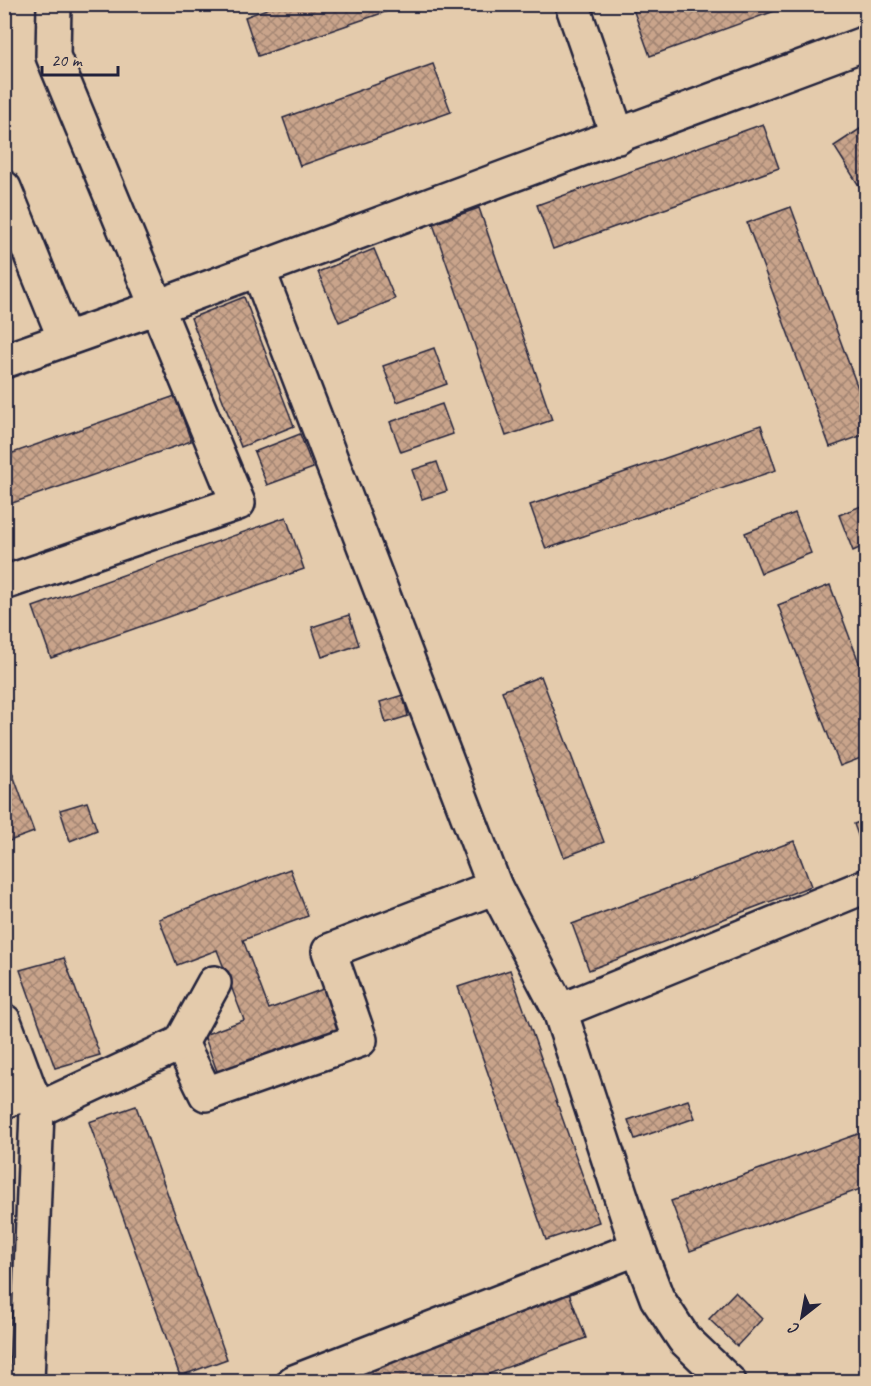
<svg xmlns="http://www.w3.org/2000/svg" width="871" height="1386" viewBox="0 0 871 1386" font-family="Caveat,sans-serif">
<defs>
<pattern id="building-cross-hatch" width="8" height="8" patternUnits="userSpaceOnUse" patternTransform="scale(1.5)"><rect width="8" height="8" fill="#c9a48b"/><path d="M0 0l8 8M0 8l8-8" fill="none" stroke="#a38573"/></pattern>
</defs>
<rect width="100%" height="100%" fill="#e4cbac"/>
<filter id="ink" filterUnits="userSpaceOnUse"><feTurbulence type="fractalNoise" baseFrequency=".0167" numOctaves="2"/><feDisplacementMap in="SourceGraphic" scale="12" xChannelSelector="R" yChannelSelector="G"/><feConvolveMatrix kernelMatrix="1 2 1 2 8 2 1 2 1" color-interpolation-filters="sRGB"/></filter>
<g filter="url(#ink)">
<!-- building -->
<g fill="url(#building-cross-hatch)" stroke="#22223b" stroke-width="1.5">
<polygon points="280,4 408,4 258,56 245,17"/>
<polygon points="647,4 794,4 650,56 633,9"/>
<polygon points="433,64 451,112 300,166 283,118"/>
<polygon points="763,124 779,168 553,249 537,205"/>
<polygon points="866,125 866,197 834,146"/>
<polygon points="791,207 866,410 866,434 830,447 747,223"/>
<polygon points="479,208 552,420 506,436 433,224"/>
<polygon points="374,249 395,299 339,322 318,272"/>
<polygon points="244,297 294,426 241,447 191,318"/>
<polygon points="434,348 447,384 397,402 383,366"/>
<polygon points="175,396 191,441 4,506 4,456"/>
<polygon points="442,404 453,434 401,452 390,422"/>
<polygon points="761,425 776,470 546,549 530,505"/>
<polygon points="300,434 313,468 267,485 254,452"/>
<polygon points="437,462 447,491 422,499 412,470"/>
<polygon points="866,504 866,545 853,551 839,515"/>
<polygon points="795,513 811,553 761,573 745,533"/>
<polygon points="286,517 304,569 51,658 33,607"/>
<polygon points="830,585 866,681 866,756 840,766 778,605"/>
<polygon points="349,615 359,645 322,657 312,627"/>
<polygon points="541,676 604,842 564,857 502,691"/>
<polygon points="403,695 408,716 386,723 380,702"/>
<polygon points="4,750 34,832 4,843"/>
<polygon points="87,802 97,830 70,841 60,810"/>
<polygon points="866,819 866,858 854,824"/>
<polygon points="794,841 811,886 589,970 572,924"/>
<polygon points="290,869 308,916 243,940 269,1009 334,985 351,1028 219,1077 204,1035 244,1020 217,950 177,965 159,919"/>
<polygon points="64,958 100,1055 55,1068 20,970"/>
<polygon points="510,970 599,1222 546,1240 458,987"/>
<polygon points="688,1100 695,1118 635,1139 628,1120"/>
<polygon points="136,1106 227,1359 180,1376 89,1122"/>
<polygon points="866,1131 866,1187 690,1251 671,1201"/>
<polygon points="4,1157 6,1157 8,1229 4,1228"/>
<polygon points="735,1292 762,1319 737,1346 709,1319"/>
<polygon points="569,1293 586,1338 467,1382 329,1382"/>
</g>
<g fill="none" stroke-linecap="round" stroke-linejoin="round">
<!-- minor casing -->
<g stroke="#22223b" stroke-width="38">
<g id="minor">
<polyline points="572,4 618,137"/>
<polyline points="4,188 65,339"/>
<polyline points="258,269 495,887 560,1011 638,1248 657,1298 684,1339 729,1382"/>
<polyline points="4,361 157,307 866,43"/>
<polyline points="4,583 238,503 53,56 54,4"/>
<polyline points="560,1011 866,886"/>
<polyline points="4,1021 37,1110 27,1382"/>
<polyline points="181,1043 206,1094 360,1040 329,951 495,887"/>
<polyline points="4,1101 31,1092"/>
<polyline points="37,1110 181,1043 214,983"/>
<polyline points="294,1382 638,1248"/>
</g>
</g>
<!-- minor -->
<use href="#minor" stroke="#e4cbac" stroke-width="33"/>
</g>
</g>
<!-- margin -->
<rect width="871" height="1386" fill="none" stroke="#e4cbac" stroke-width="24"/>
<rect x="12" y="12" width="847" height="1362" fill="none" stroke="#22223b" stroke-width="2" filter="url(#ink)"/>
<!-- north arrow -->
<g transform="translate(802 1317) rotate(211)" stroke="#e4cbac" stroke-width="4.5" paint-order="stroke">
<path d="M0-4.5L10 22L0 15L-10 22Z" fill="#22223b"/>
<text y="-9" font-size="16" font-weight="bold" text-anchor="middle" fill="#22223b">С</text>
</g>
<!-- scale -->
<path d="M42 66v9h76v-9" fill="none" stroke="#22223b" stroke-width="3"/>
<text x="51" y="66" font-size="18" fill="#22223b" stroke="#e4cbac" stroke-width="4.5" paint-order="stroke">20 m</text>
</svg>
